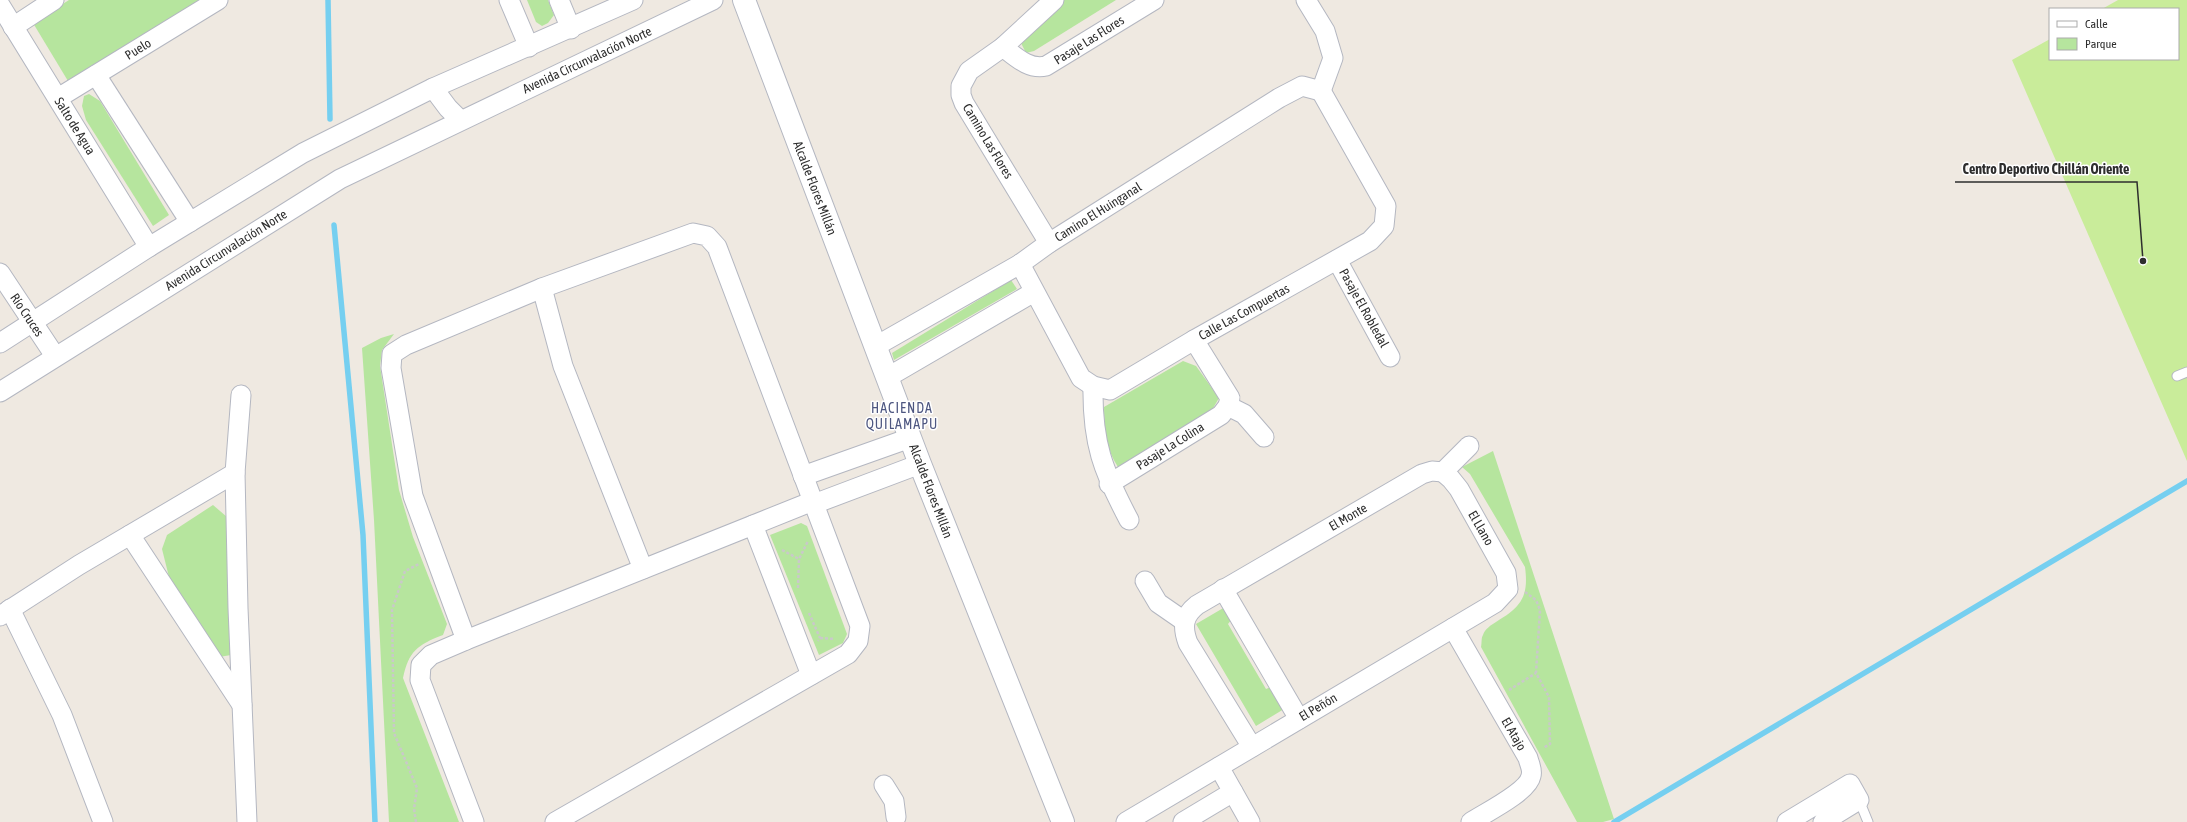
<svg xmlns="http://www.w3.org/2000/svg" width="2187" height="822" viewBox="0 0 2187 822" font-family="'Asap Condensed',sans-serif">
<rect width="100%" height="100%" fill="#efe9e1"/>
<!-- green -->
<g fill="#b6e59e">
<polygon points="69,0 200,0 68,81 33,23"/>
<polygon points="527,0 548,0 554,15 548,23 542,26 536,22"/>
<polygon points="1064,0 1116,0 1034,51 1026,53 1021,43"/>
<polygon points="89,94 100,101 169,215 153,226 86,120 82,106 84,96"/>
<polygon points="1011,280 1017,289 894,360 892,353"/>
<path d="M394 334 382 350 380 366 399 490 413 537 447 624 443 635C417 645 409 651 403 678L459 822H389L374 520 362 348 381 338Z"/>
<path d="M1183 361 1196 366 1219 398 1212 410 1118 467C1106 450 1104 427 1104 407Z"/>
<path d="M1493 451 1614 819 1603 822H1577L1481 647C1482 643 1481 638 1483 635 1485 629 1491 625 1496 622 1521 607 1529 597 1525 567L1470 474 1462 467Z"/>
<polygon points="213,505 227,517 231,655 219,657 169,577 162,549 167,535"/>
<polygon points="801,523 807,526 847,634 843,643 819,655 770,535"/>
<polygon points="1225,607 1232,619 1228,624 1266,689 1271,687 1284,709 1256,726 1196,624"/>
</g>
<!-- pitch -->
<polygon fill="#c9ec9a" points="2118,0 2187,0 2187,461 2012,60 2050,39 2050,59 2178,59 2178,9 2102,9"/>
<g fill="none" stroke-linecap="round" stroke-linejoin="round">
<!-- stream -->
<g stroke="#75cff0" stroke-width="5.5">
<polyline points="328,0 330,119"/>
<polyline points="334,225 363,535 375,822"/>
<polyline points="1614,822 2187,481"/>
</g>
<!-- service casing -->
<g stroke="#b4b7c1" stroke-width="11">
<g id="service">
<polyline points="2177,376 2187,372"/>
<polyline points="1859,800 1868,822"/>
</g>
</g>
<!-- minor casing -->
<g stroke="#b4b7c1" stroke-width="21">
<g id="minor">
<polyline points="509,0 529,47"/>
<polyline points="559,0 571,29"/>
<polyline points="1306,0 1325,31 1333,58 1321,91"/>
<polyline points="0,5 149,247"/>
<polyline points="13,27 54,0"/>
<path d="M1003 47C1016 57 1029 70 1046 66L1154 0"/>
<polyline points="96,75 190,222"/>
<polyline points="433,88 448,108 460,120"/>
<polyline points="58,98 218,0"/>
<polyline points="1049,243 964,103 961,95 961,86 969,71 1003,47 1054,0"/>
<polyline points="1337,260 1390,357"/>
<polyline points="1020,264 1081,378 1093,386 1110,390 1194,340 1370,241 1384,226 1386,206 1321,91"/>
<polyline points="0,273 55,356"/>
<polyline points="542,288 563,366 643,569"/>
<polyline points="0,343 149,247 303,153 433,88 633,0"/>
<polyline points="876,346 1020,264 1049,243 1279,98 1302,86 1321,91"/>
<polyline points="888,377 1034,292"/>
<path d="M1093 386C1092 443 1103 471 1129 520"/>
<polyline points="0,392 340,179 713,0"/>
<polyline points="241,395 235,473 238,608 247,822"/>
<polyline points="1228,406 1244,414 1264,437"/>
<polyline points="1443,472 1469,446"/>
<polyline points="803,476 910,438"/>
<polyline points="1109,484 1221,415 1228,406 1230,398 1194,340"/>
<polyline points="814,504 920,464"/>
<polyline points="753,525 811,675"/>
<polyline points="130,535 242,705"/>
<polyline points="1145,581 1158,603 1184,621"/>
<polyline points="1223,589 1299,719"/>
<polyline points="10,609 62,715 103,822"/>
<polyline points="0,616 79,565 235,473"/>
<path d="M1453 628 1528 758C1529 763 1533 770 1531 776 1528 792 1485 813 1471 822"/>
<polyline points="466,640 413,496 391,368 392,354 406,345 542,288 693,233 707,236 717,247 860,626 858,641 848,654 555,822"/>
<path d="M1252 747 1188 643C1182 627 1183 616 1197 605L1422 474 1432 471 1443 472"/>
<polyline points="1219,767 1250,822"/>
<polyline points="884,785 894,801 896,817"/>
<polyline points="474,822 420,680 421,665 431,655 466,640 813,501"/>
<polyline points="1126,822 1495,603 1508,589 1506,573 1459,489 1451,479 1443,472"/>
<polyline points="1183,822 1233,792"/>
<polyline points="1787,822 1850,784 1859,800 1823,822"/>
</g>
</g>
<!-- tertiary casing -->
<g stroke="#b4b7c1" stroke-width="24">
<polyline id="tertiary" points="744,0 920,464 1063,822"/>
</g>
<!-- path -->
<g stroke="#c9c9c9" stroke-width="2.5" stroke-dasharray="3 2" stroke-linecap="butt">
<polyline points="782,550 799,559"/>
<polyline points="798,588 799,559 808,541"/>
<polyline points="1525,592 1536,600 1540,610 1536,673 1549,697 1550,744 1543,748"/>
<polyline points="809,613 820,638 818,641"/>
<polyline points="820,638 835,639"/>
<polyline points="1509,690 1536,673"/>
<polyline points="416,822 414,809 417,788 394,733 392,610 405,571 419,564"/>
</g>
<!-- service -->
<use href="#service" stroke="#fff" stroke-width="9"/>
<!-- minor -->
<use href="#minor" stroke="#fff" stroke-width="19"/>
<!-- tertiary -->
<use href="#tertiary" stroke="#fff" stroke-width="22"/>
</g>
<g text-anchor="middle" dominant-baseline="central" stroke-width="3" stroke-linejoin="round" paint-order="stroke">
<!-- street labels -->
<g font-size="13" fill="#2e2e2e" stroke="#fff">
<text transform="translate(1089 40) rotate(-32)">Pasaje Las Flores</text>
<text transform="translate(138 49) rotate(-32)">Puelo</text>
<text transform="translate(587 60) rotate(-25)">Avenida Circunvalación Norte</text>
<text transform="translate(75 126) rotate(58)">Salto de Agua</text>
<text transform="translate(988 141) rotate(59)">Camino Las Flores</text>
<text transform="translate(815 188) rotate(69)">Alcalde Flores Millán</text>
<text transform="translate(1098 212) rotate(-32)">Camino El Huinganal</text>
<text transform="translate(226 250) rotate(-32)">Avenida Circunvalación Norte</text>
<text transform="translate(1364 308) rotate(61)">Pasaje El Robledal</text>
<text transform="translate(1244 312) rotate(-29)">Calle Las Compuertas</text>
<text transform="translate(27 315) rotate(56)">Río Cruces</text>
<text transform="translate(1170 446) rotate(-32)">Pasaje La Colina</text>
<text transform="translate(931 491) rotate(69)">Alcalde Flores Millán</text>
<text transform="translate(1348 517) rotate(-30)">El Monte</text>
<text transform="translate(1481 528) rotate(60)">El Llano</text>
<text transform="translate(1318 707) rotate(-31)">El Peñón</text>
<text transform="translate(1514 734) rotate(60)">El Atajo</text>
</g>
<!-- neighbourhood labels -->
<g font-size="14" letter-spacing="1" fill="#4d5680" stroke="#fff">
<text x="902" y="408">HACIENDA<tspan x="902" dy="16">QUILAMAPU</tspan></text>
</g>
</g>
<!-- callouts -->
<path fill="none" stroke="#2e2e2e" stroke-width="1.5" d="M2143 261L2137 182H1955"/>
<circle fill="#2e2e2e" stroke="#fff" stroke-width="1.5" cx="2143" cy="261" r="4"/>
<g font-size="14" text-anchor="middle" font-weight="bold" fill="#2e2e2e" stroke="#fff" stroke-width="3" stroke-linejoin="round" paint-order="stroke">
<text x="2046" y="174">Centro Deportivo Chillán Oriente</text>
</g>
<!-- legend -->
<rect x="2049" y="8" width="130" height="52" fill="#ffffff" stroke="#ababab"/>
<rect x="2057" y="21" width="20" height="6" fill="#ffffff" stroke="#ababab"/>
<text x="2085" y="28" font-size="12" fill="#2e2e2e">Calle</text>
<rect x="2057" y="38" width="20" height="12" fill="#b6e59e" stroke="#ababab"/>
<text x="2085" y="48" font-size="12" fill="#2e2e2e">Parque</text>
</svg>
